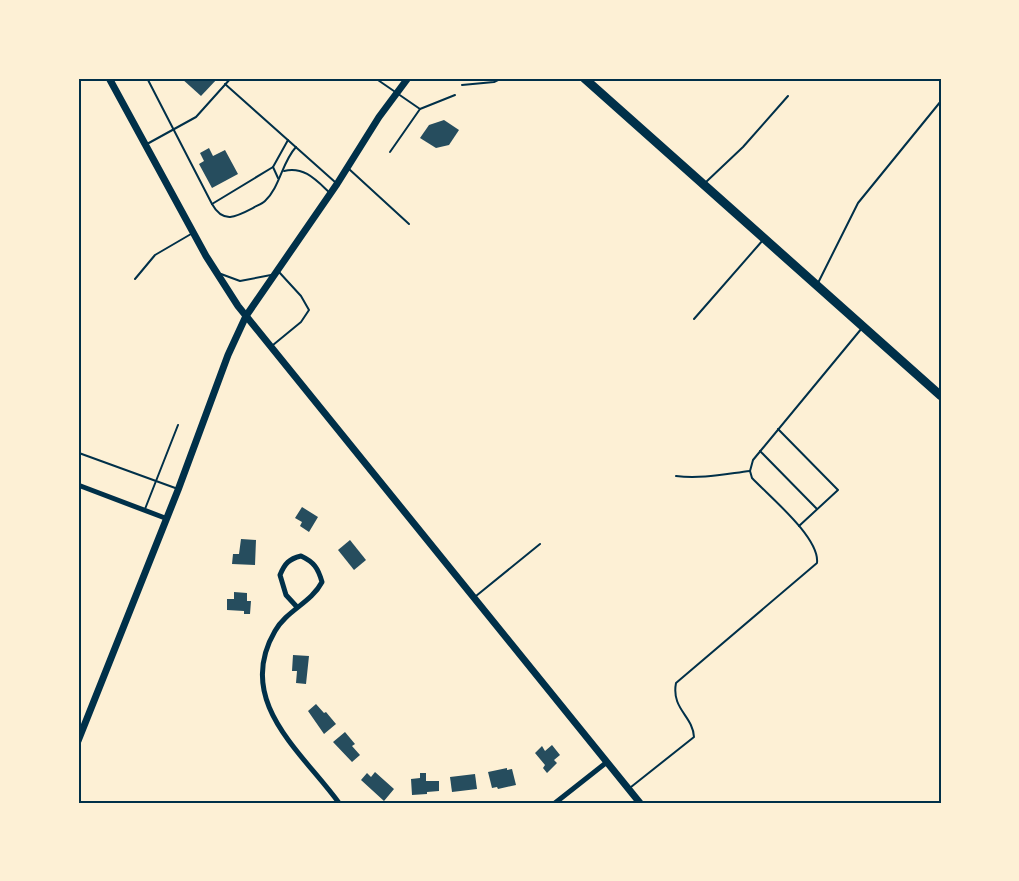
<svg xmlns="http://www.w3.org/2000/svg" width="1019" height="881" viewBox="0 0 1019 881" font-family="'PT Serif',serif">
<rect width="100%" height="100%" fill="#fdf0d5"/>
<!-- building -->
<g fill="#264d5e">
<polygon points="181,78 218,78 201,96"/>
<polygon points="444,120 459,130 449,145 436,148 420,138 429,125"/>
<polygon points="209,148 213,156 225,150 238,174 212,188 199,164 204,161 200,153"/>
<polygon points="302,507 318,517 309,532 300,526 302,522 295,518"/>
<polygon points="241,539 256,540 255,565 232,564 233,554 239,554"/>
<polygon points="350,540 366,560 354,570 338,550"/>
<polygon points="234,592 247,593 247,601 251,601 250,614 244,614 244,611 227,610 227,599 234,599"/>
<polygon points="293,655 309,656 306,684 296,683 297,671 292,671"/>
<polygon points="316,704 324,713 326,712 336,724 324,734 308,711"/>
<polygon points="345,732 355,744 352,746 360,755 352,762 333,742"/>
<polygon points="552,745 560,755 554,760 557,763 547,773 543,768 545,765 535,753 542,746 545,751"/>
<polygon points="507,768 507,770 512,769 516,785 498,789 497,787 492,788 488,772"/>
<polygon points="375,772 394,789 384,801 361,780 367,773 371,777"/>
<polygon points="420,773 426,773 426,781 439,781 439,791 427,792 427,794 412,795 411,779 420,778"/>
<polygon points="475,774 477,789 452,792 450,777"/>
</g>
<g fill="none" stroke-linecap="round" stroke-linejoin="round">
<!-- service -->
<g stroke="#003049" stroke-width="2">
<path d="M147 78 212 204C223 224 236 217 253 208 256 206 262 204 265 201 280 187 282 162 296 147"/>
<polyline points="375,78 420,109"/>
<polyline points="225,84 335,182"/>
<polyline points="462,85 494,82 502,78"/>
<polyline points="147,144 196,117 231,78"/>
<polyline points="390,152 420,109 455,95"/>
<polyline points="273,167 278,178"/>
<polyline points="349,169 409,224"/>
<path d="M284 171C304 166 316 180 330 193"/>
<polyline points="706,182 743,147 788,96"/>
<polyline points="212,204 273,167 288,140"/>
<polyline points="221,274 240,281 271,275"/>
<polyline points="135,279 155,255 191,234"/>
<polyline points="818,283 858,203 941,101"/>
<polyline points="694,319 763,240"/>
<polyline points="273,345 301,322 309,310 301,296 279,272"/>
<polyline points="778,429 838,490 799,526"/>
<polyline points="760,451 817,509"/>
<polyline points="79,453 178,489"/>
<path d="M676 476C701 479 725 474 750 471"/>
<polyline points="145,509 178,425"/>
<polyline points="476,596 540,544"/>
<path d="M631 787 694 737C693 716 671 709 676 683L817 563C820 538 770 497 752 478L750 471 753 460 862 328"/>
</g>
<!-- minor -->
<g stroke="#003049" stroke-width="5">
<polyline points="78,485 165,518"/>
<path d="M297 607 286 595 280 575C285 563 289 559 301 556 314 562 318 568 322 582 311 603 287 610 275 631 234 701 302 752 339 803"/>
<polyline points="555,803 607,762"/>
</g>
<!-- tertiary -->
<g stroke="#003049" stroke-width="7">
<polyline points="109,78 206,256 238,306 640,803"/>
<polyline points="78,741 178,490 228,355 246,316 337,184 379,117 408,78"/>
</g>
<!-- trunk -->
<polyline stroke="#003049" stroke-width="9" points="584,78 941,396"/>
</g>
<!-- border -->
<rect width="1019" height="881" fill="none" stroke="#fdf0d5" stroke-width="159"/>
<rect x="80" y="80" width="860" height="722" fill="none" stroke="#003049" stroke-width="2"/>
</svg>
